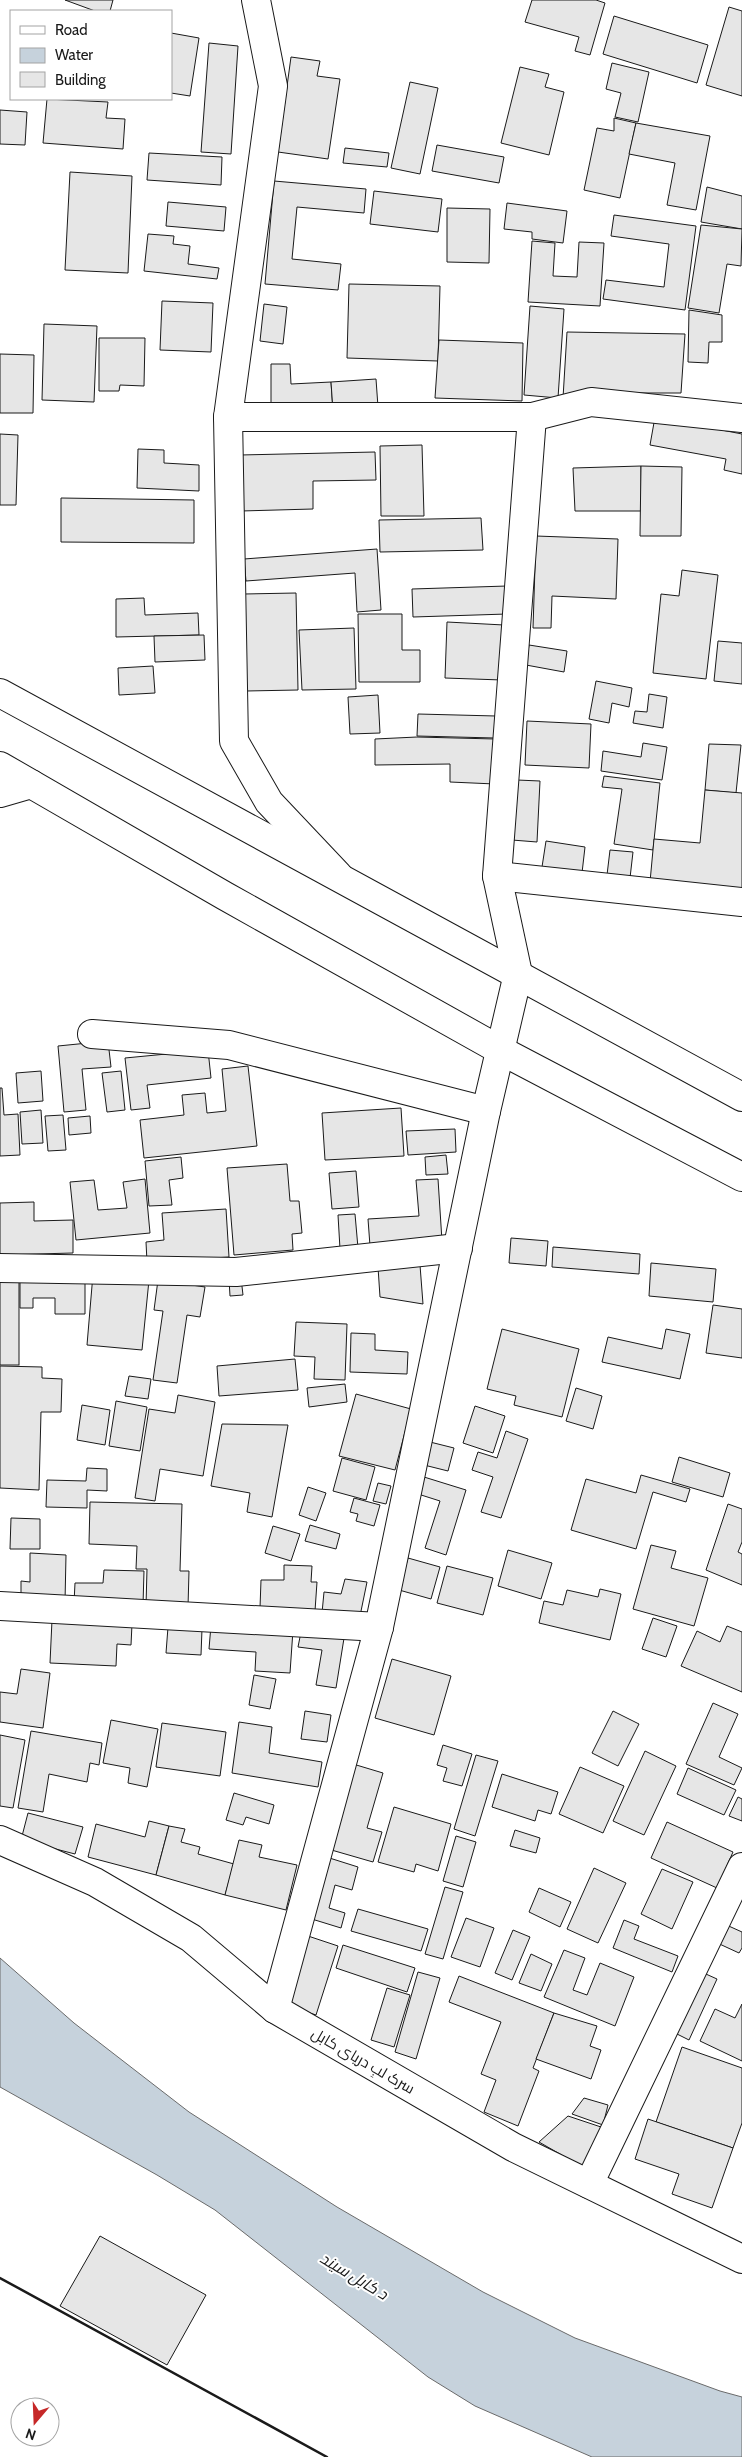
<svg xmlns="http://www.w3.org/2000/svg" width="742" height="2457" viewBox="0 0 742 2457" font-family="Cabin,Cairo,sans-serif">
<rect width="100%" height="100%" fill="#fff"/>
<!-- water -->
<polygon fill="#c6d2dc" stroke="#6a6a6a" points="0,1958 74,2023 189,2112 337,2207 483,2292 575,2338 720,2391 742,2397 742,2457 592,2457 475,2406 428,2377 215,2210 157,2175 0,2087"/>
<!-- building -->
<g fill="#e6e6e6" stroke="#1a1a1a">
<polygon points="65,0 113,0 110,11 95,11"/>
<polygon points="532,0 596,0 605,3 590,55 575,51 579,37 525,22"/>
<polygon points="729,7 742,11 742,96 706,85"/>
<polygon points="614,16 708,45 697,83 603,54"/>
<polygon points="171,33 199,38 190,96 171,93"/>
<polygon points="209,43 238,46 231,154 201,152"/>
<polygon points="291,57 320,61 317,76 340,79 328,159 278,152"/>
<polygon points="612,63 649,72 638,122 615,117 621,93 606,89"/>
<polygon points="520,67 549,74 545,87 564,92 549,155 501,143"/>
<polygon points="410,82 438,88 420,174 391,168"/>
<polygon points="47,99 108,102 106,118 125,119 123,149 43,143"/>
<polygon points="0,110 27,112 25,145 0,144"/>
<polygon points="614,118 636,123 620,198 584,190 597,128 614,131"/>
<polygon points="636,123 710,136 696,210 667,205 675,163 629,154"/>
<polygon points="437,145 504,157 499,183 432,171"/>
<polygon points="345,148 389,153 387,167 343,163"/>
<polygon points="149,153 222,157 221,185 147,180"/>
<polygon points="70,172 132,176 128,273 65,270"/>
<polygon points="274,181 366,189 364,213 297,207 292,259 341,264 338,290 265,284"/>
<polygon points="707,187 742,196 742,229 701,222"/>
<polygon points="374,191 442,199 438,232 370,224"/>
<polygon points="168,202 226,207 224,231 166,226"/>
<polygon points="507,203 567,211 563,243 532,239 532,232 504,229"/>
<polygon points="447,208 490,209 489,263 447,262"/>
<polygon points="614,215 696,226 685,310 603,299 606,280 664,287 669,244 611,236"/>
<polygon points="701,225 742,229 741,266 727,264 719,313 688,308"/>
<polygon points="148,234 174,236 173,244 190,246 188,264 219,268 217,279 144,271"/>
<polygon points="532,241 555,243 553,276 577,277 579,242 604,243 600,306 528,302"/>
<polygon points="349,284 440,286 438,361 347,358"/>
<polygon points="162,301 213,303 211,352 160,350"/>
<polygon points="264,304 287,307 283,344 260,341"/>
<polygon points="530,306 564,309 558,398 524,395"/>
<polygon points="689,310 722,315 722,342 709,342 708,363 688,362"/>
<polygon points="44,324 97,326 94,402 42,400"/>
<polygon points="567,332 685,334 681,393 596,393 563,398"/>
<polygon points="99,338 145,338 144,386 120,385 119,391 99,391"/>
<polygon points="439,340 523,343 522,401 435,398"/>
<polygon points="0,354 34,355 33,413 0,413"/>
<polygon points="271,364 290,364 291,384 331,382 333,411 271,411"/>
<polygon points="376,379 378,407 333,411 331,382"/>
<polygon points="655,417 742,434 742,474 724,470 726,459 650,445"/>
<polygon points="0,434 18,435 16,505 0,505"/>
<polygon points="422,445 424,516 381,516 380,446"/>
<polygon points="138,449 164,450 164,463 199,465 199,491 137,488"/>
<polygon points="375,452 376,480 313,481 313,509 241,511 240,455"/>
<polygon points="641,466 641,511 575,511 573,468"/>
<polygon points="641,466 682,467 681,536 640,536"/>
<polygon points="61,498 194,500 194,543 61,542"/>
<polygon points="481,518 483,550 380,552 379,520"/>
<polygon points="536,536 618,539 616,599 552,596 551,628 533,628"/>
<polygon points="377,549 381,610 357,612 355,573 246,581 244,559"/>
<polygon points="682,570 718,575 706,679 653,673 661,594 679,596"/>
<polygon points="507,586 507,614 413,617 412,589"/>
<polygon points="296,593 298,690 246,691 244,594"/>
<polygon points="144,598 145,615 198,613 199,635 116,637 116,599"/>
<polygon points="358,614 402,614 402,650 420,650 420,682 359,682"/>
<polygon points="447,622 504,625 502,680 445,678"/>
<polygon points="354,628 356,689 302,690 299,630"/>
<polygon points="204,635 205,660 155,662 154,636"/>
<polygon points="718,641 742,643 742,684 714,681"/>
<polygon points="529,645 567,651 564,672 526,665"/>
<polygon points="153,666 155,693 119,695 118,668"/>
<polygon points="596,681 632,688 629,707 612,703 609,723 589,719"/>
<polygon points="649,694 667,697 663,728 633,723 635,711 647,712"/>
<polygon points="378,695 380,733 350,734 348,697"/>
<polygon points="418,714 496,716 495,738 417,736"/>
<polygon points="527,721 591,724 589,768 525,765"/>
<polygon points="417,737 495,739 495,784 450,782 450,764 375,765 375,739"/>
<polygon points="643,743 667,747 662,780 601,771 603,751 641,757"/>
<polygon points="709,744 741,745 736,793 705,790"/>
<polygon points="604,776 660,783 653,850 614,844 622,789 602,787"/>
<polygon points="517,780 540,781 537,842 512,840"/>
<polygon points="705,790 742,793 742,891 650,882 654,839 700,843"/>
<polygon points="546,841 585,847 582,873 542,867"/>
<polygon points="610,850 633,852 630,878 607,875"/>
<polygon points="108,1041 111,1067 82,1069 86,1110 64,1112 58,1046"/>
<polygon points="208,1050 211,1078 147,1085 150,1108 131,1110 125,1058"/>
<polygon points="248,1066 257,1146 144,1158 140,1120 184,1115 182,1095 205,1093 207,1113 226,1111 222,1069"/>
<polygon points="41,1071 43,1101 18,1103 16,1073"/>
<polygon points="121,1071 125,1110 107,1112 102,1073"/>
<polygon points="0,1088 2,1088 4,1115 18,1114 20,1155 0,1156"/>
<polygon points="401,1108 404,1156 325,1160 322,1113"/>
<polygon points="41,1110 43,1143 22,1144 20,1112"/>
<polygon points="63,1115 66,1150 48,1151 45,1116"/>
<polygon points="90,1116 91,1133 69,1135 68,1118"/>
<polygon points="455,1129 456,1152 408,1155 406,1131"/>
<polygon points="446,1155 448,1174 426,1175 425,1157"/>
<polygon points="181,1157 183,1178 169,1180 172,1205 149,1206 145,1161"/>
<polygon points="287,1164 290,1201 299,1201 302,1233 292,1234 293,1250 234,1255 227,1168"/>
<polygon points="356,1171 359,1207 332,1209 329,1173"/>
<polygon points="145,1179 150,1233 76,1240 70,1182 94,1180 98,1210 127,1208 123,1182"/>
<polygon points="438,1179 442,1241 370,1246 368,1219 419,1216 416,1180"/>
<polygon points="34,1202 34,1221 73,1220 73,1253 0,1255 0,1203"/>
<polygon points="226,1209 229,1257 147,1262 146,1242 164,1240 162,1213"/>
<polygon points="355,1214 358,1248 340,1249 338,1215"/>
<polygon points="511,1238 548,1241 546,1266 509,1263"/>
<polygon points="553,1247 640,1254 639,1274 552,1267"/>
<polygon points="651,1263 716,1269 713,1302 649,1296"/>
<polygon points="420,1265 423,1304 380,1297 378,1267"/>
<polygon points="93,1274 149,1280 142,1350 87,1345"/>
<rect x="0" y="1275" width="19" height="90"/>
<polygon points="20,1276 85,1276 85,1314 55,1314 55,1298 33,1298 33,1308 20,1308"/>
<polygon points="241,1278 243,1295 230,1296 229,1279"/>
<polygon points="158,1280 205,1287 200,1317 187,1315 177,1383 153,1380 163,1311 154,1310"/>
<polygon points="713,1305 742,1309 742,1358 706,1353"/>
<polygon points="296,1322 347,1324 345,1380 314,1379 315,1357 294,1356"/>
<polygon points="502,1329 579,1349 562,1417 514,1405 516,1396 487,1389"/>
<polygon points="666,1329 690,1334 680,1379 602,1362 608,1337 662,1349"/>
<polygon points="351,1333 375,1334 375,1350 408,1352 407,1374 350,1372"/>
<polygon points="295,1359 298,1390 219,1396 217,1366"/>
<polygon points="0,1366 42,1367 42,1378 62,1379 61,1412 41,1412 39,1490 0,1488"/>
<polygon points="129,1376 151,1379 148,1399 125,1396"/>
<polygon points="345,1384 347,1402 309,1407 307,1388"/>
<polygon points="576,1388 602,1396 593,1429 566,1421"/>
<polygon points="356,1394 411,1409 395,1470 339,1456"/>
<polygon points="178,1395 215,1402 203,1476 160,1469 155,1501 135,1498 149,1409 175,1413"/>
<polygon points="116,1401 147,1407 140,1451 109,1446"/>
<polygon points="82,1405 110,1410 105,1445 77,1440"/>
<polygon points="475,1406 505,1416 493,1453 463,1443"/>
<polygon points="222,1424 288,1425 272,1517 247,1512 250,1493 211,1486"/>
<polygon points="506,1431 528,1439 501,1518 481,1512 493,1477 472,1470 478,1452 497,1458"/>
<polygon points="430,1442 454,1448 448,1471 424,1465"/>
<polygon points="679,1457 730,1473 723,1497 672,1482"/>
<polygon points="342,1458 375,1467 366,1500 333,1491"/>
<polygon points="87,1468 107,1469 107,1491 87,1490 87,1508 46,1507 47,1480 86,1481"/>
<polygon points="641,1475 690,1489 686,1502 653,1492 636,1549 571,1530 586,1479 636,1493"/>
<polygon points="424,1477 466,1490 446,1555 425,1548 440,1501 418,1494"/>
<polygon points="378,1483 391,1486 386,1504 373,1501"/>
<polygon points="308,1487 326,1493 316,1521 299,1515"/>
<polygon points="354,1498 380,1505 374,1526 356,1521 358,1514 350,1512"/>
<polygon points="90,1502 182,1504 180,1571 189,1571 188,1607 146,1606 147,1569 136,1569 137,1546 89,1544"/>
<polygon points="728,1504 742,1509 742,1542 738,1552 742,1554 742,1585 706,1570"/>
<polygon points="11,1518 40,1519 40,1549 10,1549"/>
<polygon points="310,1525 340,1534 336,1549 305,1541"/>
<polygon points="273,1526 300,1534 291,1561 265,1553"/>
<polygon points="651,1545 676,1551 671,1568 708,1578 694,1626 633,1609"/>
<polygon points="508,1550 552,1563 541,1599 498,1586"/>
<polygon points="30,1553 66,1555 65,1602 21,1600 21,1581 30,1582"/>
<polygon points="408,1558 440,1567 431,1599 399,1590"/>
<polygon points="284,1565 312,1566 311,1582 317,1582 315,1611 260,1608 261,1580 284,1580"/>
<polygon points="447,1566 493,1578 483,1615 437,1603"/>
<polygon points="104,1570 144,1571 143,1605 74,1603 75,1583 103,1583"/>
<polygon points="345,1579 367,1582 360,1616 322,1613 324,1592 341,1594"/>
<polygon points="600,1589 621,1594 610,1640 539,1623 544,1601 563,1605 567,1590 598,1597"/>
<polygon points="653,1618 677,1626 666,1657 642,1649"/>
<polygon points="52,1620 132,1624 131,1645 117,1644 116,1666 50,1663"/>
<polygon points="211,1625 293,1630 290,1673 255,1671 256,1652 209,1649"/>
<polygon points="727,1626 742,1632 742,1692 681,1666 697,1631 720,1642"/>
<polygon points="168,1627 202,1629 201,1655 166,1653"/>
<polygon points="301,1632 345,1632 336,1688 316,1685 322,1650 298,1647"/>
<polygon points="392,1659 451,1676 434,1735 375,1718"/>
<polygon points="21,1669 50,1673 43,1728 0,1722 0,1692 17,1694"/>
<polygon points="254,1675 276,1679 270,1709 249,1705"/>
<polygon points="713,1703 738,1714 719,1757 742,1768 734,1785 686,1764"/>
<polygon points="305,1711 331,1715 327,1742 301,1739"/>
<polygon points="613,1711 639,1724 618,1766 592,1753"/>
<polygon points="111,1720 158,1729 147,1787 128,1783 130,1768 103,1763"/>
<polygon points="239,1722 272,1727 269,1753 322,1762 318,1787 232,1773"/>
<polygon points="162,1723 226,1732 220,1776 156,1767"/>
<polygon points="31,1731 102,1743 99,1765 90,1763 87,1782 49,1774 43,1812 18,1808"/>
<polygon points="0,1735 25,1740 13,1808 0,1806"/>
<polygon points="443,1745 472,1754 462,1786 443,1781 447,1768 437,1765"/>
<polygon points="645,1751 676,1766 644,1835 613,1821"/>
<polygon points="476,1755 498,1761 475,1836 454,1829"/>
<polygon points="353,1764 383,1773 367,1828 382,1832 373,1862 328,1849"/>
<polygon points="580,1767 624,1786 603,1833 559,1814"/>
<polygon points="688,1768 736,1790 724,1815 677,1794"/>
<polygon points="502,1774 558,1792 551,1814 538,1810 535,1821 492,1807"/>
<polygon points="234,1793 274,1805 269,1824 246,1817 243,1825 226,1820"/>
<polygon points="738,1797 742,1799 742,1821 729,1816"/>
<polygon points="394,1807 451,1824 438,1871 416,1864 414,1872 378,1862"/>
<polygon points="28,1813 83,1827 75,1854 21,1840"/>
<polygon points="149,1821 169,1826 156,1875 88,1857 96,1824 145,1837"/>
<polygon points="667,1822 733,1852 717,1888 651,1858"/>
<polygon points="169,1826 185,1829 181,1842 200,1847 198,1854 234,1864 225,1895 156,1875"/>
<polygon points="515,1830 540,1838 536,1853 510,1846"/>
<polygon points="456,1836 476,1842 463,1887 443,1881"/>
<polygon points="239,1840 262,1845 259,1857 297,1865 286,1910 225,1895"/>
<polygon points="320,1855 358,1867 352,1890 335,1885 329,1908 345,1913 341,1928 302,1916"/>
<polygon points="594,1868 626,1883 598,1943 567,1929"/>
<polygon points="662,1869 693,1882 672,1929 641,1914"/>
<polygon points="445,1887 463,1892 443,1959 425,1954"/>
<polygon points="539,1888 571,1902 560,1927 529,1912"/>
<polygon points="358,1909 428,1929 421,1951 351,1931"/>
<polygon points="466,1918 494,1928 480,1967 451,1957"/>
<polygon points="624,1920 639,1926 634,1939 678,1956 672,1972 613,1948"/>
<polygon points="722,1923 742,1932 742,1948 739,1953 713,1941"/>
<polygon points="513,1930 530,1937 512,1980 495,1973"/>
<polygon points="302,1934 338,1946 316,2015 280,2003"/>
<polygon points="343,1945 415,1968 407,1992 336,1968"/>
<polygon points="564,1950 585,1958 573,1990 587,1995 600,1963 634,1977 615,2026 544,1997"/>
<polygon points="531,1954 552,1964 541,1991 519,1983"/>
<polygon points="697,1970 717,1979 689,2040 669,2030"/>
<polygon points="418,1972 440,1978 416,2059 395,2052"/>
<polygon points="459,1976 554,2013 533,2068 539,2071 518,2126 484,2112 496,2080 481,2074 501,2022 449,2002"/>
<polygon points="387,1988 410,1995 394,2047 371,2040"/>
<polygon points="742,2004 742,2061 700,2041 715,2009 735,2018"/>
<polygon points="554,2013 597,2026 590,2046 601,2050 591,2079 536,2059"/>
<polygon points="682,2047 742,2068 742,2123 733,2148 656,2122"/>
<polygon points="584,2098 608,2105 603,2125 572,2114"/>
<polygon points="568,2116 601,2127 586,2169 539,2142"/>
<polygon points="648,2119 733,2148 712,2208 672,2194 679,2174 635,2159"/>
<polygon points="100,2236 206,2295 167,2365 60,2306"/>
</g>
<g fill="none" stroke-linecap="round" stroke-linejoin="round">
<!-- minor casing -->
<g stroke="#1a1a1a" stroke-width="30">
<g id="minor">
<polyline points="256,0 273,86 228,417 234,741 269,802 338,875"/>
<polyline points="228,417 532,417 591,402 742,418"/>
<polyline points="0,793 31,784"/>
<polyline points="497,876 742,902"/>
<polyline points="92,1034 229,1045 486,1111"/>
<polyline points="0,1268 236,1272 458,1248"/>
<polyline points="0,1606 379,1627"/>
<polyline points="0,1840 95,1882 191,1938 275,2009 513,2147 742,2259"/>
<polyline points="275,2009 379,1627 486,1111 518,974 497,876 532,417"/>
<polyline points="589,2184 742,1867"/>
</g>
</g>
<!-- major casing -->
<g stroke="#1a1a1a" stroke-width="30">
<g id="major">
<path d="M0 693C247 829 495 961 742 1097"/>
<polyline points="0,766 225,896 500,1050 742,1177"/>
</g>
</g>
<!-- minor -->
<use href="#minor" stroke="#fff" stroke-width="28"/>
<!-- major -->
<use href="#major" stroke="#fff" stroke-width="28"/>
<!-- wall -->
<polyline stroke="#1a1a1a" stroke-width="2.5" points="0,2278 327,2457"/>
</g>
<g text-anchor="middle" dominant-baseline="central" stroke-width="4" stroke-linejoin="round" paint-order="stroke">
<!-- street labels -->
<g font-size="15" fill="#1a1a1a" stroke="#fff">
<text transform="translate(363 2061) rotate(30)">سرک لبِ دریای کابل</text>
</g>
<!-- water labels -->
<g font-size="16" font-style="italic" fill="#1a1a1a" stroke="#fff">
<text transform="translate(354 2276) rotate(31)">د کابل سيند</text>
</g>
</g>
<!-- legend -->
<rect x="10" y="10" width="162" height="90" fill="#ffffff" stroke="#a3a3a3"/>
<rect x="20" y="26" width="25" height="8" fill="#ffffff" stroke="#a3a3a3"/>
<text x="55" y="35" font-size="15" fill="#1a1a1a">Road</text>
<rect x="20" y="48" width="25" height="15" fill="#c6d2dc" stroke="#a3a3a3"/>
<text x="55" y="60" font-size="15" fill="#1a1a1a">Water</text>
<rect x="20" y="72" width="25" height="15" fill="#e6e6e6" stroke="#a3a3a3"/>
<text x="55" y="85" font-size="15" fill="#1a1a1a">Building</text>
<!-- north arrow -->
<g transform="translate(35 2422) rotate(199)"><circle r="24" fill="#ffffff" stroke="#a3a3a3"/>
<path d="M0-4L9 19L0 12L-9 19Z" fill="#c62828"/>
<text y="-8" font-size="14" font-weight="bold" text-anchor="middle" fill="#1a1a1a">N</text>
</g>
</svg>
